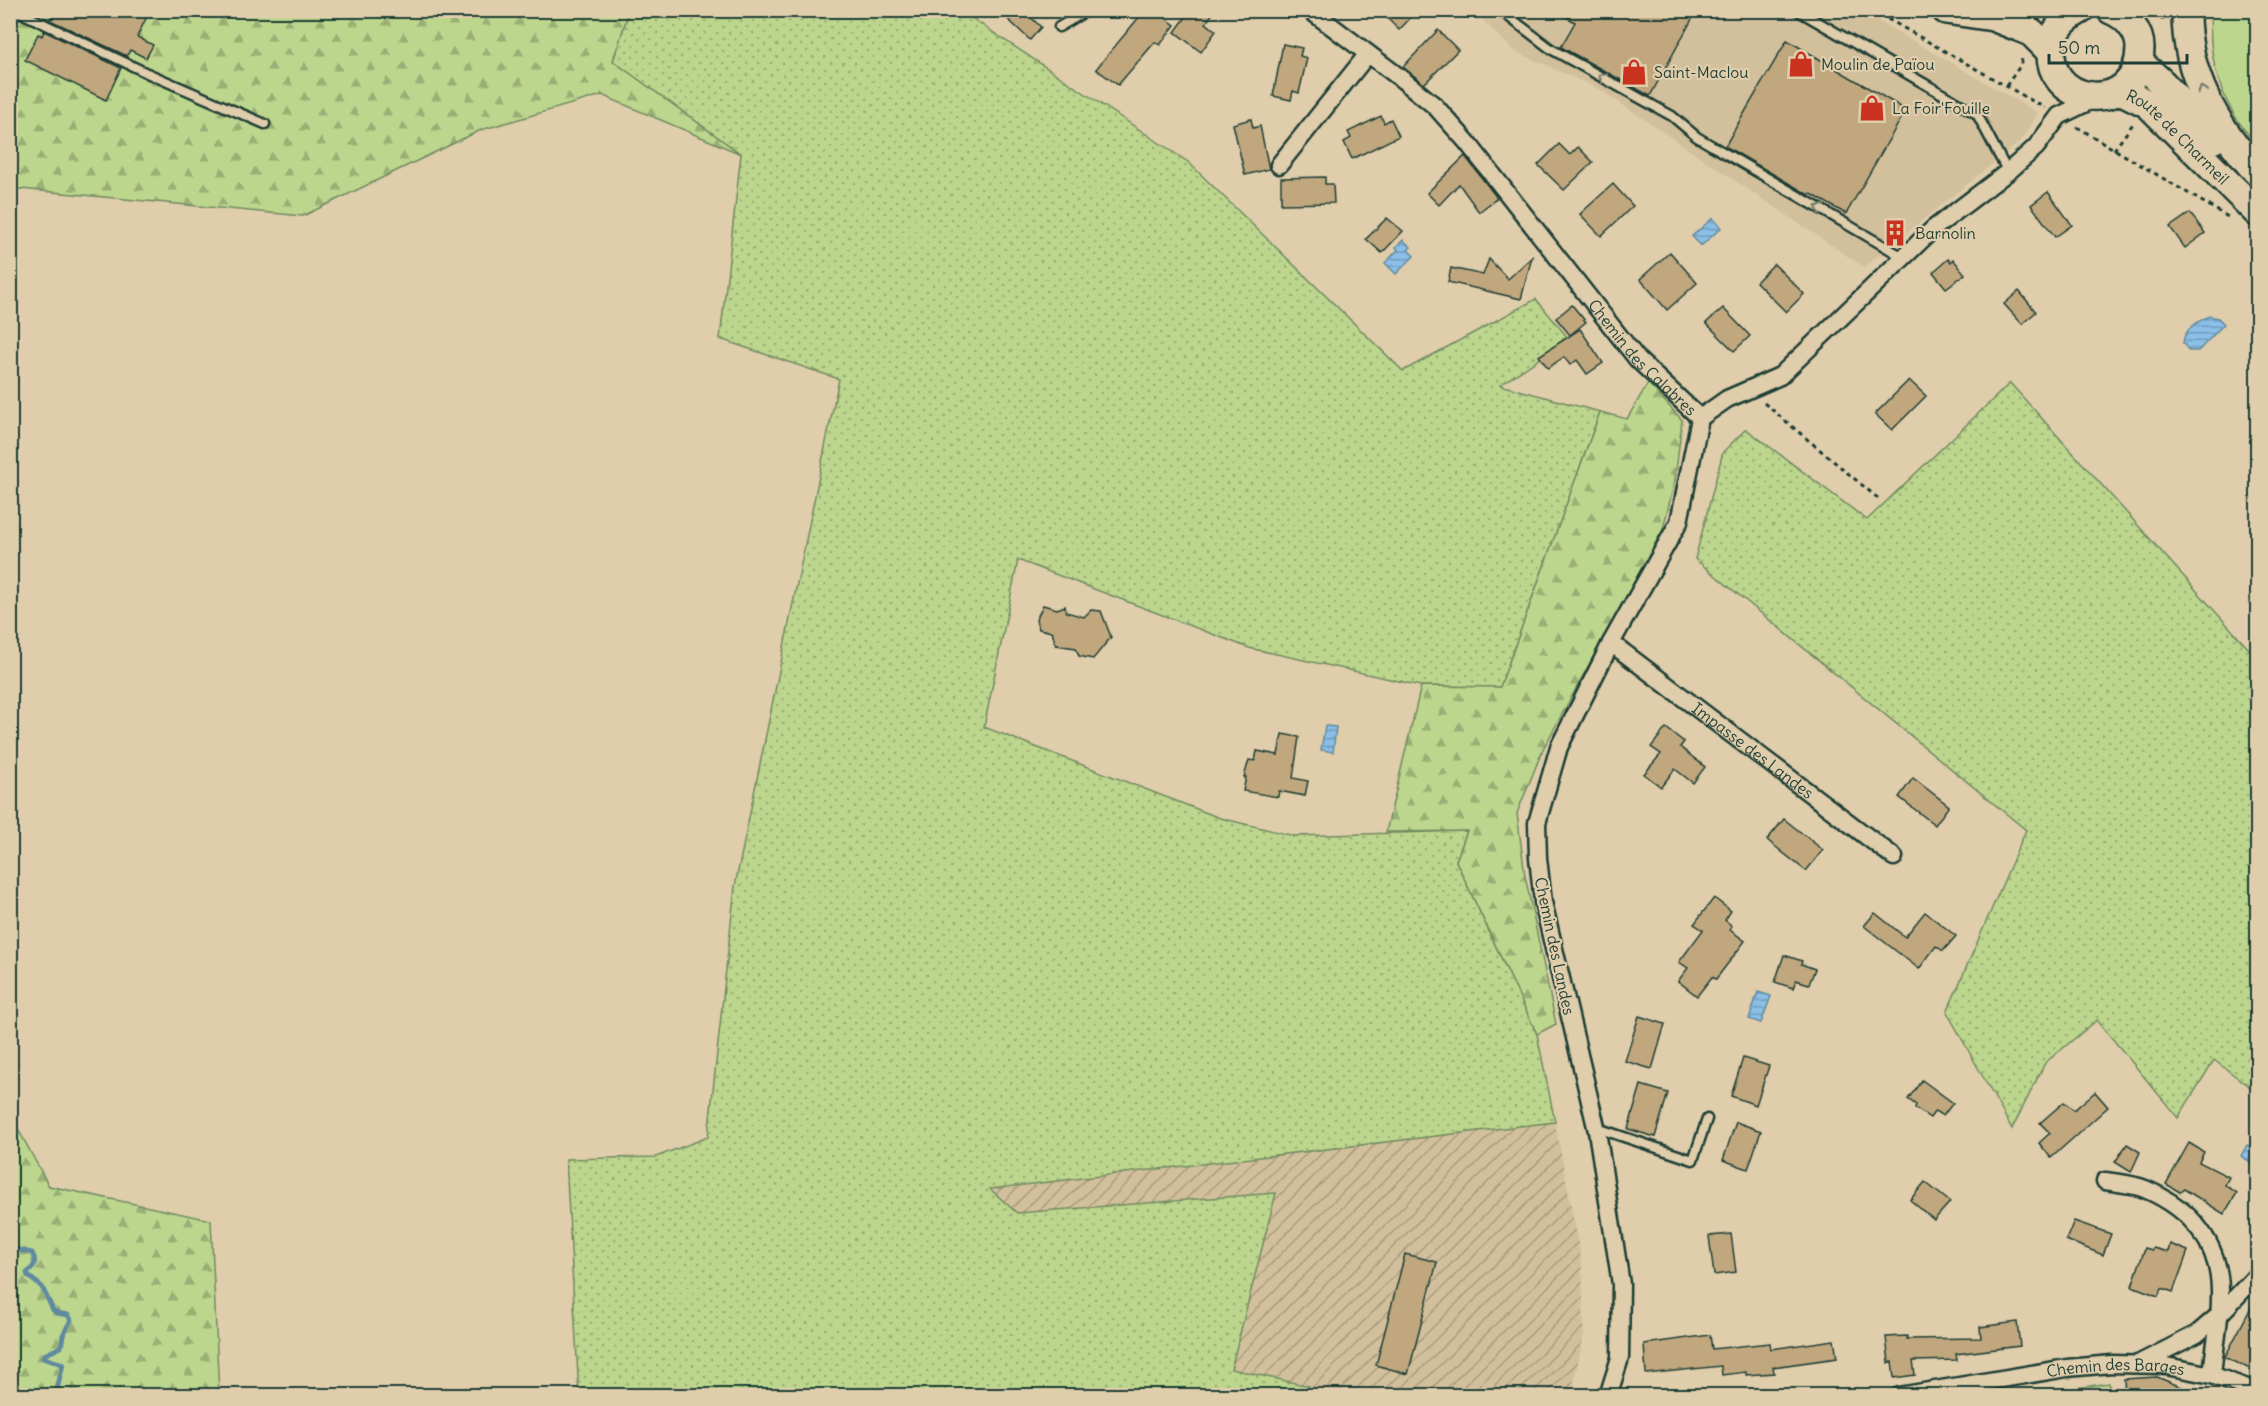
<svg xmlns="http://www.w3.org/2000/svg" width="2268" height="1406" viewBox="0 0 2268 1406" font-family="Delius,sans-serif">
<defs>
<pattern id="industrial-furrows" width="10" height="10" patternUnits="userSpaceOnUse" patternTransform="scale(1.5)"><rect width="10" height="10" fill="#d2bf9c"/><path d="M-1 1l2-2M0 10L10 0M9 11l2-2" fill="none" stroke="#aa9c80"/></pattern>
<pattern id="grass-dots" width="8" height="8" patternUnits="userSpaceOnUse" patternTransform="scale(1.5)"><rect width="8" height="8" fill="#bdd68d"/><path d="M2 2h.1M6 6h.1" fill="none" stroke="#99af74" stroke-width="1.8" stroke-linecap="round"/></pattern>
<pattern id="forest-firs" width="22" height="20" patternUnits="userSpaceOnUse" patternTransform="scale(1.5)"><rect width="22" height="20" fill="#bdd68d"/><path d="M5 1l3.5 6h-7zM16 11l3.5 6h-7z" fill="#99af74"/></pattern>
<pattern id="water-rules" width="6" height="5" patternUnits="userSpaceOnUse" patternTransform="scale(1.5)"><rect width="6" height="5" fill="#8bbfe7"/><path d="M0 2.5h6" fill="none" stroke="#719cbc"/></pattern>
</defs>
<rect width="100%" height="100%" fill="#dfcdab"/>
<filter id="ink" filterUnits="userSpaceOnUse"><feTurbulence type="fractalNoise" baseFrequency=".0167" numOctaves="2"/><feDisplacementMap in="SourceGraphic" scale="12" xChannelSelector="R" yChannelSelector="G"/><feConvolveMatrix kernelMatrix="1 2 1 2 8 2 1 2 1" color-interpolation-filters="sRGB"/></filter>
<g filter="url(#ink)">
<!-- built -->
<polygon fill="#d2bf9c" points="1474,11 1861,11 2038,113 2021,141 1864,267 1599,89 1514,51"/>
<!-- industrial -->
<polygon fill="url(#industrial-furrows)" points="1555,1122 1582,1264 1584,1334 1571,1395 1350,1395 1231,1370 1275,1193 1017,1213 989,1189"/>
<!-- grass -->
<g fill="url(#grass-dots)" stroke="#6e8a60" stroke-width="1.5">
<polygon points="629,11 961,11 1188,162 1403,371 1536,299 1569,339 1500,385 1600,412 1500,687 1421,686 1249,648 1018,560 984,727 1220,818 1294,836 1467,831 1456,861 1537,1034 1555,1122 990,1189 1017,1213 1276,1193 1231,1369 1309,1386 1307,1395 579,1395 566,1159 656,1157 708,1137 735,886 839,379 720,339 741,154 613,61"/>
<polygon points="2010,383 2257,658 2257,1092 2214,1060 2178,1118 2097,1020 2045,1063 2012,1129 1947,1012 2026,830 1695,559 1723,452 1746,429 1867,520"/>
<polygon points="2109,1383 2111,1395 2029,1395"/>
</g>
<!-- forest -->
<g fill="url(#forest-firs)" stroke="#6e8a60" stroke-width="1.5">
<polygon points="10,11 629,11 613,61 741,154 602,95 481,130 303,216 11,188"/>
<polygon points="1648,383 1682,420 1675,480 1663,529 1543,749 1517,813 1525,876 1556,1024 1537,1034 1456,861 1467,831 1386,832 1421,686 1500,687 1600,412 1627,419"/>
<polygon points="11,1116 49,1186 211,1220 219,1395 11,1395"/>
</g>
<!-- pitch -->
<path fill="#bdd68d" stroke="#6e8a60" stroke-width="1.5" d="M2211 11H2257V144C2222 108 2207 60 2211 11Z"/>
<!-- water -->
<g fill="url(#water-rules)" stroke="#608b9f" stroke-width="1.5">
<polygon points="1713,218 1721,228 1701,246 1692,236"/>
<polygon points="1403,240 1411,247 1408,250 1414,256 1396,274 1385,263 1398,250 1396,247"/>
<path d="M2210 316 2218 318 2224 324 2198 351H2189L2183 343C2184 329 2198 321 2210 316Z"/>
<polygon points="1325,726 1336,727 1333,752 1321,750"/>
<polygon points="1758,992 1771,996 1761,1023 1749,1019"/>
<polygon points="2247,1145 2257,1151 2257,1166 2241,1156"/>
</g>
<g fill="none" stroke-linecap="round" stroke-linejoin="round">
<!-- stream -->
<path stroke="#608b9f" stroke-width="5" d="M10 1248 32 1253C37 1261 35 1267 27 1273L28 1276 42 1287 53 1310 57 1313 68 1315 71 1320 63 1335 61 1347 44 1355 43 1358 63 1364 56 1394"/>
</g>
<!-- building -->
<g fill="#c0a77e" stroke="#1f3d34" stroke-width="1.5">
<polygon points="54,10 110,10 121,16 123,10 150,10 137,37 153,45 146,58 130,50 127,56 50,20"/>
<polygon points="998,10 1023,10 1041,27 1030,40"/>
<polygon points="1145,10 1154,10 1175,25 1160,45 1155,42 1118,85 1096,69"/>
<polygon points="1191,10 1215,10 1206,23 1216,31 1201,52 1175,32"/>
<polygon points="1379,10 1418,10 1399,30"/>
<polygon points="1554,10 1697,10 1650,96 1561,47 1575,22"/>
<polygon points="1438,30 1458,50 1424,84 1403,67"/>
<polygon points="44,31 121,68 106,100 25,60 38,34 42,36"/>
<polygon points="1787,40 1906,110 1846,214 1810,193 1809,195 1725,146"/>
<polygon points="1283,44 1302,48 1300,56 1307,58 1299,93 1293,91 1291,100 1273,96"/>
<polygon points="1381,116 1384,123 1391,119 1399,136 1352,159 1344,142 1351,138 1348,132"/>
<polygon points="1251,119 1253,128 1260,126 1269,169 1245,175 1233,124"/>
<polygon points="1559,144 1570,155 1578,147 1593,162 1564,190 1538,165"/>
<polygon points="1465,156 1497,198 1479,212 1459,184 1439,205 1427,193"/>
<polygon points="1325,177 1325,184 1333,184 1334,203 1281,204 1281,178"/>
<polygon points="1613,184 1633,206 1601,236 1580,214"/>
<polygon points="2048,192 2072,225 2055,237 2031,205"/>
<polygon points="2190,213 2205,233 2185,248 2170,227"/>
<polygon points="1387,218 1403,231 1382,253 1366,239"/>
<polygon points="1670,252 1697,283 1667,310 1640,279"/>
<polygon points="1532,257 1521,299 1448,282 1451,268 1483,275 1489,259 1508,279"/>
<polygon points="1948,259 1951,262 1953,259 1965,274 1946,288 1933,272"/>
<polygon points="1774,264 1804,294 1786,312 1756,282"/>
<polygon points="2019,291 2036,312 2022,324 2004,304"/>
<polygon points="1572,305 1586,322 1570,335 1556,318"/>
<polygon points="1723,308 1750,336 1734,351 1706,323"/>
<polygon points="1580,329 1603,363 1587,374 1577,360 1570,365 1564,357 1548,368 1539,356"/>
<polygon points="1909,380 1926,396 1892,430 1875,414"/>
<polygon points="1043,605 1057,609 1065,606 1066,612 1084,617 1091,610 1101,611 1111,637 1093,659 1079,656 1076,648 1056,645 1052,632 1039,629 1036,620"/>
<polygon points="1666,728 1684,742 1680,747 1705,767 1693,783 1675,769 1661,787 1644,774 1661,754 1651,747"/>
<polygon points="1282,734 1299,737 1293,778 1308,781 1305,796 1279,791 1278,797 1243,791 1246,777 1244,777 1249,760 1255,761 1257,751 1278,755"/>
<polygon points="1913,778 1949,806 1935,825 1899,797"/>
<polygon points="1784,819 1823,850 1806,871 1767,840"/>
<polygon points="1714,898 1731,911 1725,920 1732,926 1730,930 1745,941 1716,979 1712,977 1697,996 1678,981 1688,968 1679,962 1703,930 1694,924"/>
<polygon points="1925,912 1956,936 1943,951 1936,946 1919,969 1864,926 1875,913 1905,937"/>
<polygon points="1784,955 1802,961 1801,964 1815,969 1809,984 1796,980 1793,988 1775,982"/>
<polygon points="1639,1016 1665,1024 1652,1069 1625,1061"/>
<polygon points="1743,1058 1769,1066 1756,1105 1731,1096"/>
<polygon points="1922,1080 1953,1103 1943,1116 1935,1111 1930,1118 1915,1108 1916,1105 1908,1099"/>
<polygon points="1641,1085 1668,1093 1655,1137 1628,1129"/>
<polygon points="2095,1092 2108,1107 2051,1158 2039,1143 2050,1133 2040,1123 2064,1102 2074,1110"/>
<polygon points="1736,1122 1761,1131 1748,1169 1723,1160"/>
<polygon points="2189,1143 2204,1152 2199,1162 2229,1177 2225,1185 2237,1193 2224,1214 2184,1189 2180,1192 2166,1184"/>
<polygon points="2127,1144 2140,1152 2131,1172 2115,1162"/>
<polygon points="1925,1182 1950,1202 1934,1220 1910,1200"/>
<polygon points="2074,1221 2111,1234 2103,1255 2066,1240"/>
<polygon points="1731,1234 1736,1272 1714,1275 1709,1236"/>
<polygon points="2170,1244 2188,1251 2173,1292 2162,1288 2158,1296 2132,1286 2145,1248 2152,1250 2153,1248 2168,1252"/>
<polygon points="1405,1254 1437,1262 1408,1374 1376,1365"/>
<polygon points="2258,1294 2258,1373 2225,1357"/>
<polygon points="2017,1322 2020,1346 1956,1354 1957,1360 1913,1361 1915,1375 1894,1378 1892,1362 1889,1363 1886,1337 1907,1336 1907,1339 1981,1338 1980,1327"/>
<polygon points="1710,1335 1712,1349 1770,1343 1771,1349 1834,1340 1837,1358 1773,1367 1774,1373 1746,1375 1746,1372 1722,1375 1721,1366 1646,1374 1644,1344"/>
<polygon points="2157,1377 2201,1395 2125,1395 2124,1379"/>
</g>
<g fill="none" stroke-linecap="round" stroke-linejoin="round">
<!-- service casing -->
<g stroke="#1f3d34" stroke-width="13">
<g id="service">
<polyline points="15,10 147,73 265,124"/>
<polyline points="1500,10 1551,49 1672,116 1697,137 1903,257"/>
<polyline points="1797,10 1977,114 2004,165 2009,171"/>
<polyline points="1059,27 1088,10"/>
<polyline points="1597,1128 1693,1160 1707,1119"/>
<polyline points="1434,1394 1437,1396"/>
</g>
</g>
<!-- minor casing -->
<g stroke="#1f3d34" stroke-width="21">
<g id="minor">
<path id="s1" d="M1310 10 1403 80 1435 106 1467 142 1638 360 1700 418"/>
<polyline points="1279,165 1367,55"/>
<polyline points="1700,418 1727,399 1780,376 1933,229 2009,171 2036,147 2059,116 2096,98"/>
<path id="s2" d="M1611 643 1894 857"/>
<path d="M2105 1181C2118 1183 2133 1184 2145 1189 2192 1209 2222 1245 2220 1298 2220 1324 2214 1350 2212 1375"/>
<polyline points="2140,1363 2197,1334 2218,1316 2258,1274"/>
<polyline points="1608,1396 1620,1358 1621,1284 1597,1131 1543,902 1538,858 1537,823 1559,747 1611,643 1679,522 1700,418"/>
<path id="s3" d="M1899 1396 2067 1368 2112 1364 2161 1365 2212 1375 2258 1392"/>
</g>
</g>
<!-- primary casing -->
<g stroke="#1f3d34" stroke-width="32">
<g id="primary">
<polyline points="1946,10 1993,17 2031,32 2050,51"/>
<path d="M2080 10C2066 17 2057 26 2053 40 2036 105 2139 121 2140 48 2140 31 2126 16 2111 10"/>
<path d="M2186 10C2185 75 2216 127 2258 173"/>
<polyline points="2140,63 2161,82 2214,139"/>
<path id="s4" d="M2120 90 2148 104 2258 213"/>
</g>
</g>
<!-- path -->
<g stroke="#1f3d34" stroke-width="3" stroke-dasharray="4.5 4.5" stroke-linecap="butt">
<polyline points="1872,10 2045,108"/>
<polyline points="2154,10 2163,20"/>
<polyline points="2006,86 2020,66 2023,56"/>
<polyline points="2077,127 2228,217"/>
<polyline points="2114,150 2135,121"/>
<polyline points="1764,403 1880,500"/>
<polyline points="10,1395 13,1396"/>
</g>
<!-- service -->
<use href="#service" stroke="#dfcdab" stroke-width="8"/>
<!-- minor -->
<use href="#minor" stroke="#dfcdab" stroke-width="16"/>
<!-- primary -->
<use href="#primary" stroke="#dfcdab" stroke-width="27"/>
</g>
<!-- one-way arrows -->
<defs><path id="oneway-chevron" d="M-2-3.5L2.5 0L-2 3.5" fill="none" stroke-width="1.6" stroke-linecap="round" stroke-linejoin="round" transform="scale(1.5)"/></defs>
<g stroke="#757e6a">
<use href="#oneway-chevron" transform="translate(1602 77) rotate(-151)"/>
<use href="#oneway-chevron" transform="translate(2202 90) rotate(-111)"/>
<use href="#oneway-chevron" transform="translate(1819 208) rotate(-150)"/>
</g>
</g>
<!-- icons -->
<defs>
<g id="shop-bare" transform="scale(2.07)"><path d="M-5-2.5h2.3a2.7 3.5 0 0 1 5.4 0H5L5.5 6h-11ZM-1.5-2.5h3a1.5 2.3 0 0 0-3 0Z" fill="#c8321e" stroke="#dfcdab" stroke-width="2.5" paint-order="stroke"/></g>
<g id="building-bare" transform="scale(2.07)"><path d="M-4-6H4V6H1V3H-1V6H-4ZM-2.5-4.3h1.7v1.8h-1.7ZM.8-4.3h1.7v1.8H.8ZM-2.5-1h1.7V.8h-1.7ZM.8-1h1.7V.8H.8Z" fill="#c8321e" stroke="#dfcdab" stroke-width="2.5" paint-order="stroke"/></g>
</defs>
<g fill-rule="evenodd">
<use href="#shop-bare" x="1801" y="64"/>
<use href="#shop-bare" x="1634" y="72"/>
<use href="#shop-bare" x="1872" y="108"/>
<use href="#building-bare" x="1895" y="233"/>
</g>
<g text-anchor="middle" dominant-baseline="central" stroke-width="4.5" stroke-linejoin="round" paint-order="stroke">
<!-- poi labels -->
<g font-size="16" fill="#1f3d34" stroke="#dfcdab" text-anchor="start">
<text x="1821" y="64">Moulin de Païou</text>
<text x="1654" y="72">Saint-Maclou</text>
<text x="1892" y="108">La Foir'Fouille</text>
<text x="1915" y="233">Barnolin</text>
</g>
<!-- street labels -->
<g font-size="16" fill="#1f3d34" stroke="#dfcdab">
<text stroke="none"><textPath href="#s4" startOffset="75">Route de Charmeil</textPath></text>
<text stroke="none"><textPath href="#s1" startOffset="484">Chemin des Calabres</textPath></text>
<text stroke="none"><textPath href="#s2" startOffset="178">Impasse des Landes</textPath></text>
<text transform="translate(1555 946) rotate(78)">Chemin des Landes</text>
<text stroke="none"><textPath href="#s3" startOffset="219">Chemin des Barges</textPath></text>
</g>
</g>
<!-- margin -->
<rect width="2268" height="1406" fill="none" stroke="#dfcdab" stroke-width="36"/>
<rect x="18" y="18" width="2232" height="1370" fill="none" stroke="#1f3d34" stroke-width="2" filter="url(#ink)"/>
<!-- scale -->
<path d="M2049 54v9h138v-9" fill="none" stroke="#1f3d34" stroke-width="3"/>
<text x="2058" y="54" font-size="18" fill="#1f3d34" stroke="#dfcdab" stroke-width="4.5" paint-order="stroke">50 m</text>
</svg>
